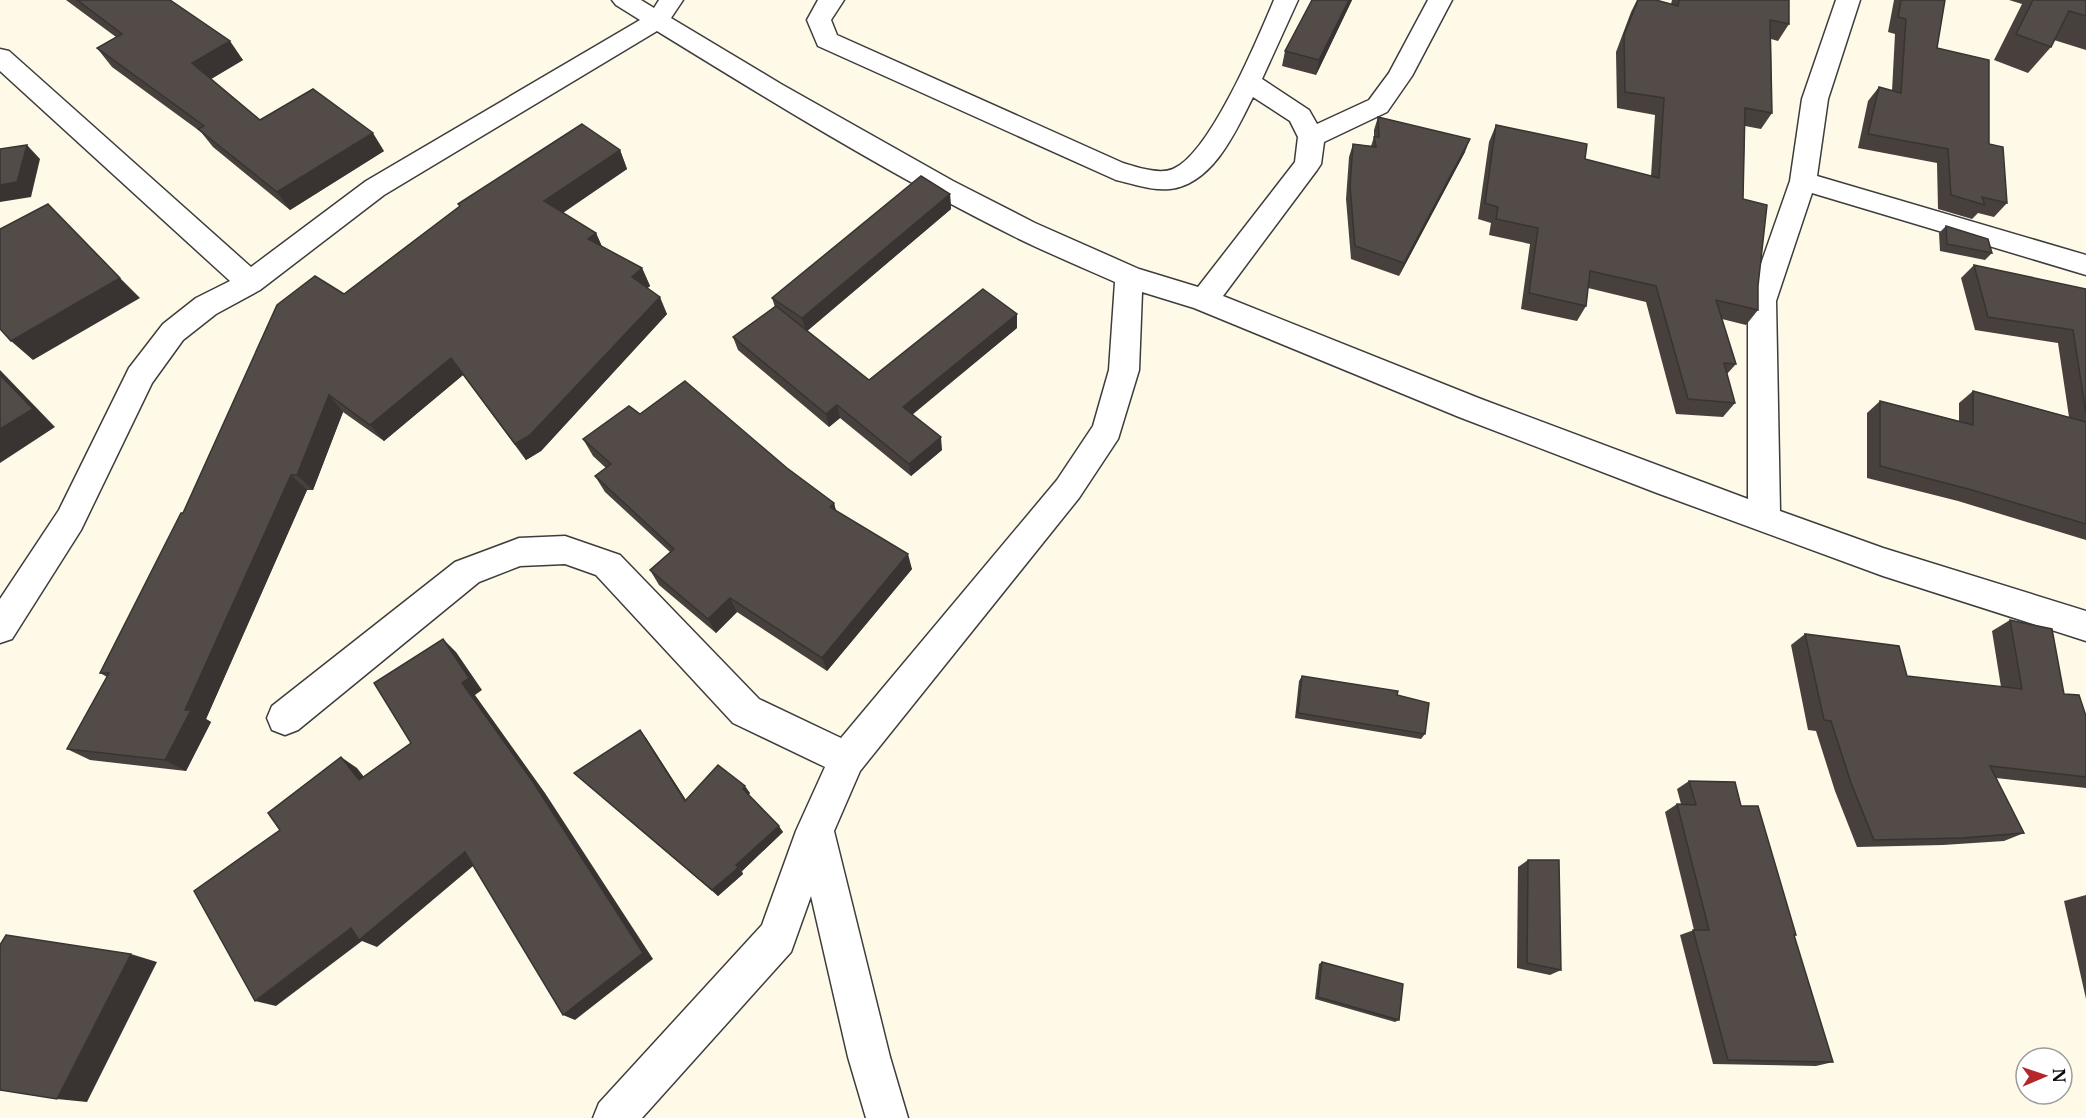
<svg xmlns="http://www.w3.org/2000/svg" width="2086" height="1118" viewBox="0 0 2086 1118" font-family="'Libre Baskerville',serif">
<rect width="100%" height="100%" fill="#fefae7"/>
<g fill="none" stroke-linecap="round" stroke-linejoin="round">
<!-- minor casing -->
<g stroke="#3d3d3d" stroke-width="3">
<path id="minor" d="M612 0H641L654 8 659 0H683L671 18 781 84 953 181 1035 223 1139 269 1198 287 1295 162 1298 137 1290 121 1253 97C1236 131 1213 184 1170 189 1152 191 1134 184 1116 180L818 46 807 20 818 0H844L831 20 837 35 1123 163C1137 167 1159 175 1173 169 1210 154 1258 38 1274 0H1298L1262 79 1309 110 1317 124 1369 100 1389 73 1428 0H1452L1412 76 1387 112 1324 142 1321 164 1317 170 1223 296 1481 399 1748 499V301L1790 181 1802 99 1836 0H1860L1828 99 1817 176 2086 255V275L1812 193 1776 301 1780 511 1883 548 2086 611V641L1883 576 1657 493 1459 417 1194 308 1142 292 1139 370 1118 439 1079 498 860 771 834 831 890 1057 908 1118H866L848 1057 811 896 791 952 642 1118H593L599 1103 762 925 796 831 825 767 733 723 596 575 565 564 520 566 479 582 298 730 285 735 272 730 267 718 272 706 455 562 519 538 565 536 620 555 759 699 841 738 1057 480 1093 426 1109 370 1115 282C1081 267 1048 253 1015 237 892 176 774 103 657 31L384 195 260 290 216 314 183 340 152 383 81 530 12 639 0 643V599L59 510 129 368 163 324 196 298 230 281 0 71V49L9 51 251 267 366 181 640 20 616 5Z"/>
</g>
<!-- minor -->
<use href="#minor" fill="#fff" fill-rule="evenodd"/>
</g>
<!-- wall -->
<g fill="#47403d">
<polygon points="66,0 170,0 243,60 211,79 260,120 384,151 290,210 213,147 201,132 112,67 97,48 116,37"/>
<polygon points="1312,0 1352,0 1316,75 1282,66 1285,51"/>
<polygon points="1637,0 1671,4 1672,0 1789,0 1789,24 1778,41 1771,39 1772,113 1761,129 1745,126 1743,199 1758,286 1758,310 1746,325 1722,319 1736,364 1727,374 1735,403 1723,417 1676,414 1646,302 1588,288 1586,306 1577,321 1521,309 1530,244 1489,235 1491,223 1478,219 1489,142 1496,125 1585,159 1651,176 1655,115 1617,108 1616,52 1631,12"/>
<polygon points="1894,0 1945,0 1937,48 1989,144 2007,203 1994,217 1978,213 1972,219 1938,209 1937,163 1858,148 1868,101 1879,87 1892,91 1895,34 1888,32"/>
<polygon points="2009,0 2086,0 2086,50 2054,40 2051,47 2028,73 1994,60 2022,4"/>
<polygon points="1378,117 1465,152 1399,276 1351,259 1346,199 1349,157 1353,144 1371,146 1374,137 1374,130"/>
<polygon points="620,150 627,169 563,213 596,233 602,247 642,268 650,286 647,288 667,314 541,451 526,460 463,375 384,441 343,412 313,490 307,490 206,719 211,722 186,771 90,760 67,749 107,677 100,673 183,513 344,294 460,206 458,204"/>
<polygon points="950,194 951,209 807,331 869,380 1017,328 912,414 942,450 911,476 840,418 829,427 738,350 733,337 775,307 772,298"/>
<polygon points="1946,226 1992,253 1985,260 1940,251 1939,233"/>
<polygon points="1974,265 2086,289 2086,540 1958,501 1867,478 1867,413 1880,401 1959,421 1959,403 1973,391 2069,417 2058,343 1975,330 1961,278"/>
<polygon points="640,414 787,468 834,503 836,511 912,569 827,671 737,612 716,633 659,585 650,570 670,552 605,492 595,476 606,468 593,456 583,439"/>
<polygon points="2010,620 2064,694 2086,716 2086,788 1996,778 2024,833 2004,841 1943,845 1857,847 1835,791 1816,731 1808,730 1791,645 1805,634 1907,676 2001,687 1992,631"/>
<polygon points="1302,676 1397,695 1425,734 1421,739 1295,718 1299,681"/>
<polygon points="646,738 686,800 750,793 749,795 783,832 742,871 743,874 718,896 574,773"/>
<polygon points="1689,781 1741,806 1796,935 1794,936 1833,1062 1816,1066 1713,1064 1680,935 1694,930 1665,812 1677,804 1681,804 1677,789"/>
<polygon points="1528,860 1561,970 1550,975 1517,968 1518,867"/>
<polygon points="2086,895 2086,999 2064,901"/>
<polygon points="1322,962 1399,1020 1395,1022 1315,999 1319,964"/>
</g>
<!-- shaded-wall -->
<g fill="#393432">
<polygon points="1349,0 1352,0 1316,75 1319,60"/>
<polygon points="230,41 243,60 206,82 192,63"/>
<polygon points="373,133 384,151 290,210 277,192"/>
<polygon points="1470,139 1465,152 1399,276 1404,263"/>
<polygon points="27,145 40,159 31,197 0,202 0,185"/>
<polygon points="620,150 627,169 553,219 544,201"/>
<polygon points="950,194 951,209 806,332 802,318"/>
<polygon points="596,233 604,251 588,239"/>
<polygon points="642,268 650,286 640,295 632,277"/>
<polygon points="120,278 140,298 33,360 11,341"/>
<polygon points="660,297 667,314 541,451 526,460 515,444"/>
<polygon points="1017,314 1017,328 906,420 903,407"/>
<polygon points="451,358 463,375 384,441 370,425"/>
<polygon points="0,370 55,427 0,463"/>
<polygon points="329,395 343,412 313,490 297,475"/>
<polygon points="837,405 840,418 829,427 826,414"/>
<polygon points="941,437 942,450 911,476 909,464"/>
<polygon points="291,475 307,490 206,719 211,722 186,771 165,760 185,710"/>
<polygon points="834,503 838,519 830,507"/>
<polygon points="908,554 912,569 827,671 822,658"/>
<polygon points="730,598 737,612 716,633 708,619"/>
<polygon points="443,639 456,652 482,690 475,695 545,793 653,959 575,1020 563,1015 462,683"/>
<polygon points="640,730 646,738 691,808 685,801"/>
<polygon points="341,757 357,768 375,791 359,780"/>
<polygon points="745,786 750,793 748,796 743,789"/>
<polygon points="779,826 783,832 742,871 736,865"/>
<polygon points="465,852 479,861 377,947 362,941 276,1006 255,1001 351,928"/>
<polygon points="738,868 743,874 718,896 712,890"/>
<polygon points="131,954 157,962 87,1102 57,1099"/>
</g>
<!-- building -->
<g fill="#524b47" stroke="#393432" stroke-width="1.5">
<polygon points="77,0 170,0 230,41 192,63 260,120 313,89 373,133 277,192 198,129 204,126 97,48 122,34"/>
<polygon points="1312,0 1349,0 1319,60 1285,51"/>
<polygon points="1638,0 1656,0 1678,6 1679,0 1789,0 1789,24 1770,20 1772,113 1745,108 1743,199 1767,205 1758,286 1758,310 1716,300 1736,364 1724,363 1735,403 1688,399 1656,286 1590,271 1586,306 1529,293 1538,228 1496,219 1498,207 1485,203 1496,125 1587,144 1585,159 1659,178 1664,98 1625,92 1624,35"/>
<polygon points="1901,0 1945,0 1937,48 1989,60 1989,144 2003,147 2007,203 1982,197 1985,205 1951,195 1948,149 1868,134 1879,87 1901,93 1906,19 1898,17"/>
<polygon points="2033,0 2086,0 2086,16 2069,11 2051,47 2016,34"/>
<polygon points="1378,117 1470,139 1404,263 1355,246 1350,186 1353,144 1376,147 1374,137 1379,137"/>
<polygon points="582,124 620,150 544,201 596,233 588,239 642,268 632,277 660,297 530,435 515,444 451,358 370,425 329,395 297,475 291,475 185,710 191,710 165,760 67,749 109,673 100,673 181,513 183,513 277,305 315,276 344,294 460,206 458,204"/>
<polygon points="27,145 17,182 0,185 0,149"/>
<polygon points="921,176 950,194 802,318 772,298"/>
<polygon points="48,204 120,278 11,341 0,329 0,229"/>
<polygon points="1946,226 1988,239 1992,253 1947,244"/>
<polygon points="1974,265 2086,289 2086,414 2073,330 1988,317"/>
<polygon points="983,289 1017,314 903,407 941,437 909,464 837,405 826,414 733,337 776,306 869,380"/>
<polygon points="0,375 33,409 0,429"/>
<polygon points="685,381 787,468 834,503 830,507 908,554 822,658 730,598 708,619 650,570 674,549 595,476 611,464 583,439 629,406 640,414"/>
<polygon points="1973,391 2086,422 2086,524 1972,490 1880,466 1880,401 1973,425"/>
<polygon points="2010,620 2052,629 2064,694 2079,695 2086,716 2086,777 1990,766 2024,833 1962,838 1874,840 1851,783 1831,721 1824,720 1805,634 1899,646 1907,676 2022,689"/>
<polygon points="443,639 469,678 462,683 533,782 643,953 563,1015 465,852 359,940 351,928 255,1001 194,891 280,830 268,813 341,757 359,780 411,743 374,683"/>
<polygon points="1302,676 1398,691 1397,695 1429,703 1425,734 1298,713"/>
<polygon points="640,730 685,801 718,765 745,786 743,789 779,826 736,865 738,868 712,890 574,773"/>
<polygon points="1689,781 1735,782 1741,806 1758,806 1796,935 1794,935 1833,1062 1728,1060 1693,930 1709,930 1677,804 1696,805"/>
<polygon points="1528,860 1559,860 1561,970 1527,963"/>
<polygon points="6,935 131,954 57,1099 0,1090 0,945"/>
<polygon points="1322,962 1403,984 1399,1020 1318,997"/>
</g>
<!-- north arrow -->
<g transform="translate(2044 1076) rotate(88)"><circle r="28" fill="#ffffff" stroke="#9d9d9d" stroke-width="1.5"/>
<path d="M0-4.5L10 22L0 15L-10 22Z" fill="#b5272c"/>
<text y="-9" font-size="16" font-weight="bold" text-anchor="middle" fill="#0a0a0a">N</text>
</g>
</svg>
